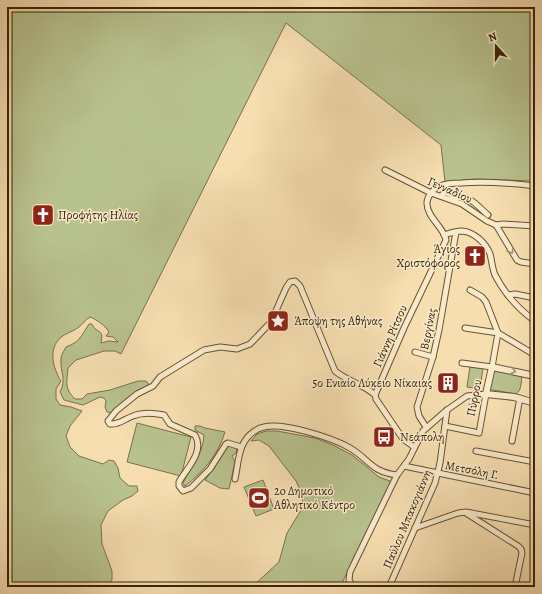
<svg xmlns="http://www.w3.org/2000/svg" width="542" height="594" viewBox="0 0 542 594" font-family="Alegreya,serif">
<rect width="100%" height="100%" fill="#f6deb1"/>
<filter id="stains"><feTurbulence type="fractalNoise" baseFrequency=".005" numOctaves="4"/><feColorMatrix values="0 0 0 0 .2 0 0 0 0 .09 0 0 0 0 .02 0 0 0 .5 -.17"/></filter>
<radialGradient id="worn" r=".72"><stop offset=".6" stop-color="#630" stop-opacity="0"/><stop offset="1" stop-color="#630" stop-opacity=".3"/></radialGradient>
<!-- green -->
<g fill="#b8c28f" stroke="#78724a">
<path d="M7 7H535V181L475 179 445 182 441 145 286 23 121 354 115 351H104L76 360 68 368C67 383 64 388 75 399H82L87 394 110 390 138 381H146L148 383V386L114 413 107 412 105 407 106 401 104 398 100 397 83 405 64 400 60 392C67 378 60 374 61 359 61 355 64 351 66 347 80 342 81 336 89 324H92C97 335 104 327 101 343L109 341 118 342 113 337 106 336 109 332C107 327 96 319 90 317 85 320 83 324 79 327 73 332 65 333 60 338 48 350 53 368 61 381L56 389V399L60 405 71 407 82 411 70 426 66 436 70 447 79 456 103 464 109 460 114 461 118 468 120 478 129 486H137L138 491 132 496 123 500 108 511 101 525 102 544 112 571V580L106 587H7Z"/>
<polygon points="470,366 483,368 480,389 467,387"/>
<path d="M492 369 522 375C521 382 522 390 516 394L487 389Z"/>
<polygon points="137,423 191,437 181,476 127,462"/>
<path d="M195 426H200L205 428 225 432C218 455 203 472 185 486L183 483C191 467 203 454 204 435L195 430Z"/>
<polygon points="266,431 277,431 315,438 333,445 352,455 379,477 390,481 390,485 340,587 252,587 279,562 287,533 303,507 302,495 296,481 269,446 259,440 251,441 257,434"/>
<polygon points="227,445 237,448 236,453 232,456 235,462 229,489 220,488 205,480 214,468"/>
<polygon points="263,480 274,509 256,516 244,487"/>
</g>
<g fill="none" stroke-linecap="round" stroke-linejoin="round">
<!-- minor casing -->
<g stroke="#675231" stroke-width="7">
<g id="minor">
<polyline points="385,170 431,193 462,204 487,221 496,225 517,260 521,262 535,264"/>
<path d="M441 196 445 192 457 198C471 195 479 208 488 215"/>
<polyline points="496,225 503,224 535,226"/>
<path d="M444 235C450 233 456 231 462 231 474 232 486 243 490 254 492 261 492 268 495 275 505 294 518 309 535 321"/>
<polyline points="508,295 515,294 535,298"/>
<polyline points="465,328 498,333 535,355"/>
<polyline points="415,352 433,357"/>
<polyline points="462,363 492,367 498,333 486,302 482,297 470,290"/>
<polyline points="426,427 419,416 417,407 433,357 439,330 456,232"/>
<polyline points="512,441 520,398"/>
<path d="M241 447 228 443 226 444 210 469 191 488 183 491 179 486V482C186 469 205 452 195 435L170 424 164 415C154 413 143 412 133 416 124 419 119 425 110 424L108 421 116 411 137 394 153 386 160 377 204 350 220 347 237 349 250 344 271 322 286 288 290 282 295 281 300 286 335 371C347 381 363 384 375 395"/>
<path d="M414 447 403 439 376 399 375 395 404 328 446 240C444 227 426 217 427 202 428 195 434 188 440 186 447 183 454 183 461 183 486 181 510 183 535 186"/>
<polyline points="476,451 535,462"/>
<polyline points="404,466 535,493"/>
<path d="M235 479C238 466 238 449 247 438 251 433 258 428 264 427 283 422 333 438 350 448 369 459 371 472 397 475"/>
<polyline points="466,513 518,546 521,549 522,553 515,587"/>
<polyline points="415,528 458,513 466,512 535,525"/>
<polyline points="353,587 349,580 350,572 397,475 409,459 423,431 447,410 467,396 486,394 479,433 445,426"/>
<polyline points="389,587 435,483 440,463 447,410"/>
</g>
</g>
<!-- tertiary casing -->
<g stroke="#675231" stroke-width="8">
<polyline id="tertiary" points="535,376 492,367 486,394 514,397 535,403"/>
</g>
<!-- minor -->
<use href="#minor" stroke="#f9eacc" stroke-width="5"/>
<!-- tertiary -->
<use href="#tertiary" stroke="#f9eacc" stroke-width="6"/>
</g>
<!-- one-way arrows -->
<defs><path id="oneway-chevron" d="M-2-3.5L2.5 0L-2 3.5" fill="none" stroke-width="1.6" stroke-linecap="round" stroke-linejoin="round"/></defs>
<g stroke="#a29073">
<use href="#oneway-chevron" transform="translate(511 251) rotate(59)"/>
<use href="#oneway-chevron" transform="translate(513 371) rotate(11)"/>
</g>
<!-- icons -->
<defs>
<g id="church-square" transform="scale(1.15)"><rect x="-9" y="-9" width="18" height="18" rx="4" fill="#8f2418" stroke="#f9eacc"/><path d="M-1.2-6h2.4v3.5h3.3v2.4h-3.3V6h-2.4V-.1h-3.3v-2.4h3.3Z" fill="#fff"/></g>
<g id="sight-square" transform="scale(1.15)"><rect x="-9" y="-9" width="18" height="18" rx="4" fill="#8f2418" stroke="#f9eacc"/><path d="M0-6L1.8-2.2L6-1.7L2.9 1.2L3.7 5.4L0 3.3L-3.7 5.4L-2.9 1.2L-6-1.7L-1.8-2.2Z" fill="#fff"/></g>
<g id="building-square" transform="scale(1.15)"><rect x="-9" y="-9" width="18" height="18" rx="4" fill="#8f2418" stroke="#f9eacc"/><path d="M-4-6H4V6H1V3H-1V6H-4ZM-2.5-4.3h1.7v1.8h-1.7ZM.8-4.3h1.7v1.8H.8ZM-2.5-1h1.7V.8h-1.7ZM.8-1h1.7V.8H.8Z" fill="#fff"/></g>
<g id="bus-square" transform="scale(1.15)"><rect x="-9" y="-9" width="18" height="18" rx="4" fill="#8f2418" stroke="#f9eacc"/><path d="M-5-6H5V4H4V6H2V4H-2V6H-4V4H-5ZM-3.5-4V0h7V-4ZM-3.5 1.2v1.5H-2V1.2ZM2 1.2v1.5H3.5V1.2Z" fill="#fff"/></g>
<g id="stadium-square" transform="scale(1.15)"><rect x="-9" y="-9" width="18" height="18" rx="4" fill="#8f2418" stroke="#f9eacc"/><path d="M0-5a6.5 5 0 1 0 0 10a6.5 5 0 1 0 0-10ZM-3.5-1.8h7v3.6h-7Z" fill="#fff"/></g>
</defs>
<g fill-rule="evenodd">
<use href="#church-square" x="43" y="215"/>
<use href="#church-square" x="475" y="256"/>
<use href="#sight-square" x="278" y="321"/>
<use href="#building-square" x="448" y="383"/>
<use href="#bus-square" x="384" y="437"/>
<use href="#stadium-square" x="259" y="498"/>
</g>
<g text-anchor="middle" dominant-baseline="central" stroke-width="3" stroke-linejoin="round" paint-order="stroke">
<!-- street labels -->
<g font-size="12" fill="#372306" stroke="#f9eacc">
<text transform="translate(450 190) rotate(24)">Γενναδίου</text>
<text transform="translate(428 329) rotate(-79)">Βεργίνας</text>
<text transform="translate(390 336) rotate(-66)">Γιάννη Ρίτσου</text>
<text transform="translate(474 398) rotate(-79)">Πύρρου</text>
<text transform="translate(472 470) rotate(11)">Μετσόλη Γ.</text>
<text transform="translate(407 519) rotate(-67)">Παύλου Μπακογιάννη</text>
</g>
<!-- poi labels -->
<g font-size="12" fill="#372306" stroke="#f9eacc" text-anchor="start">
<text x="58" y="215">Προφήτης Ηλίας</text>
<text x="460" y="249" text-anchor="end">Άγιος<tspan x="460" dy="14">Χριστόφορος</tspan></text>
<text x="294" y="321">Άποψη της Αθήνας</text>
<text x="432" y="383" text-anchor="end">5ο Ενιαίο Λύκειο Νίκαιας</text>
<text x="400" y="437">Νεάπολη</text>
<text x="274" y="491">2o Δημοτικό<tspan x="274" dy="14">Αθλητικό Κέντρο</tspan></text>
</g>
</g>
<!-- margin -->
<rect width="542" height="594" fill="none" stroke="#f6deb1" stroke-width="24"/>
<rect x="8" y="8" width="526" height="578" fill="none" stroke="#372306" stroke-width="2"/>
<rect x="12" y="12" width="518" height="570" fill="none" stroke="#372306"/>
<!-- north arrow -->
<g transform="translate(496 46) rotate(339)" stroke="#f9eacc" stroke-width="3" paint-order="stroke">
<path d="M0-3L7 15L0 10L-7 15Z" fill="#372306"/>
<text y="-6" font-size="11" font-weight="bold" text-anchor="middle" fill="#372306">N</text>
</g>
<rect width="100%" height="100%" filter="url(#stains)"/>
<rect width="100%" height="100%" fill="url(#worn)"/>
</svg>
